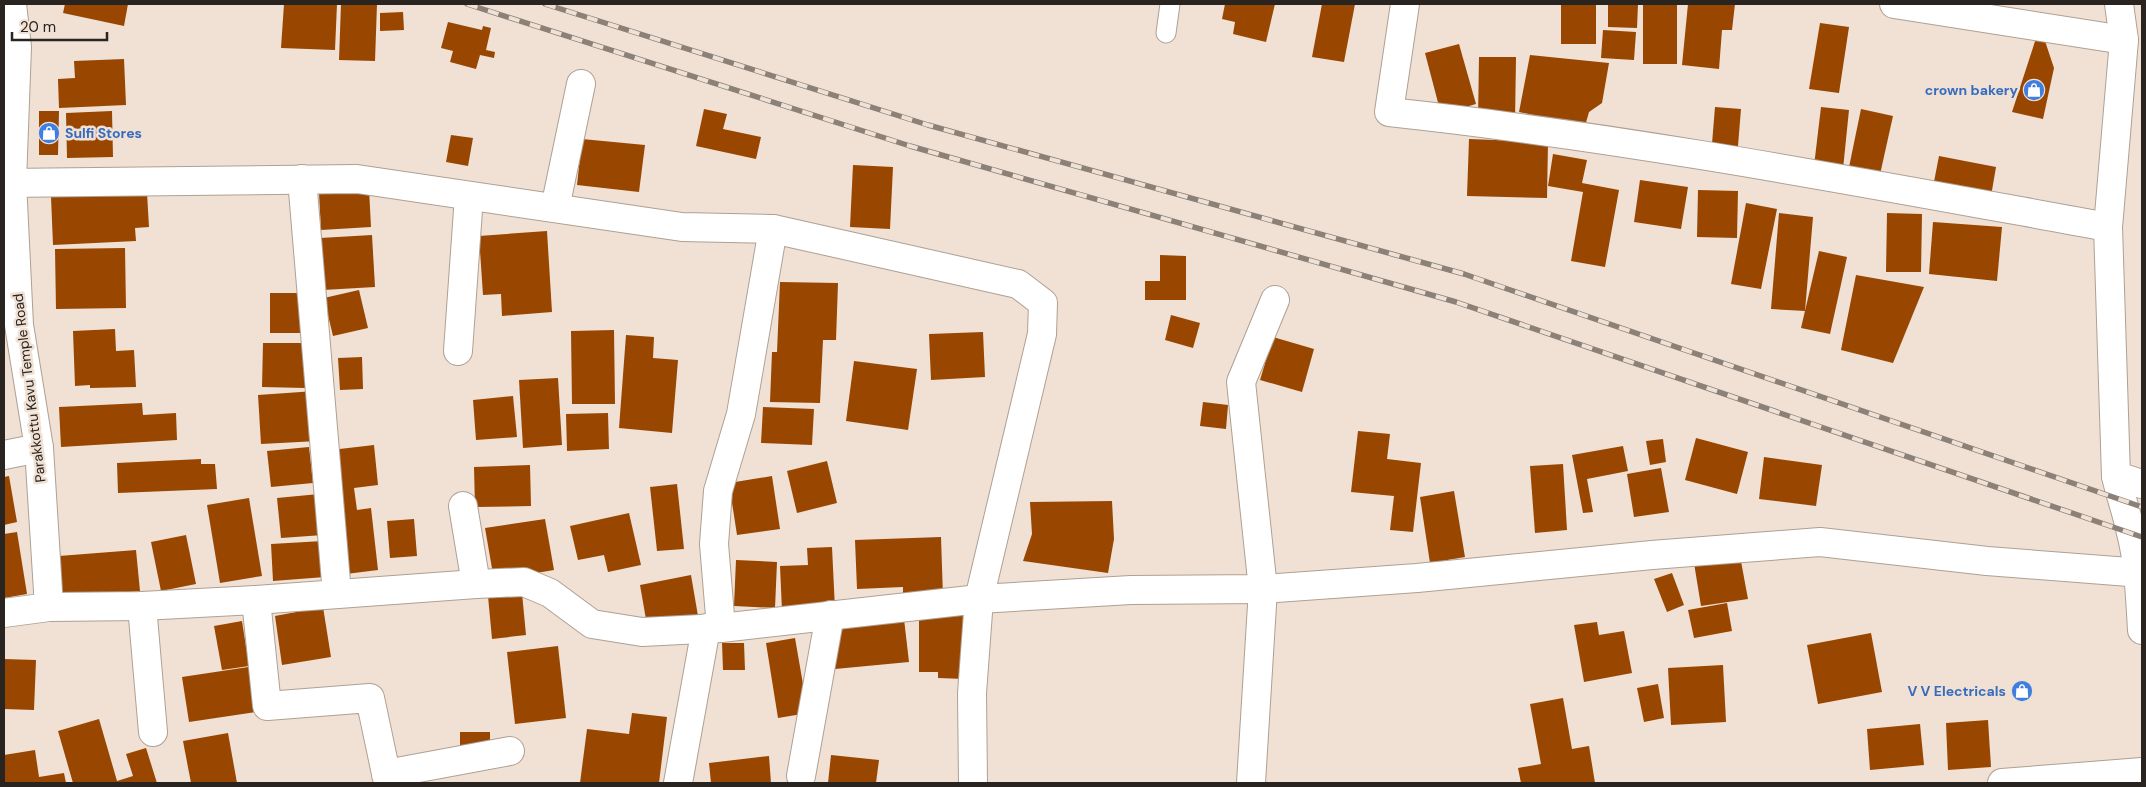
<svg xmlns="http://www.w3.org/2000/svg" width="2146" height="787" viewBox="0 0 2146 787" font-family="'DM Sans',sans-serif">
<rect width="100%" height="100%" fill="#f0e1d4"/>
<!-- building -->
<g fill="#984600">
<polygon points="65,4 128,4 124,26 63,13"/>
<polygon points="284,4 337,4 335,50 281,48"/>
<polygon points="341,4 377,4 375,61 339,60"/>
<polygon points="1225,4 1275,4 1266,42 1233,34 1235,22 1222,19"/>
<polygon points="1322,4 1355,4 1344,62 1312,57"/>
<rect x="1561" y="4" width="35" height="40"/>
<polygon points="1608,4 1638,4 1637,28 1608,27"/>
<rect x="1643" y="4" width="34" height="60"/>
<polygon points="1688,4 1735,4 1732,30 1722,30 1719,69 1682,65"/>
<polygon points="403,12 404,30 380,31 380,13"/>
<polygon points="448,22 482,30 483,26 491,28 486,50 495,52 494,58 480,55 476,69 450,62 453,51 441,48"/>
<polygon points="1820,23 1849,27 1839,93 1809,89"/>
<polygon points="2040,26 2054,68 2043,119 2012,112"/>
<polygon points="1603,30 1636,32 1634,60 1601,58"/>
<polygon points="1459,44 1476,104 1441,114 1425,53"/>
<polygon points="1530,55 1609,63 1602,103 1589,112 1585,126 1519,112"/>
<polygon points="1479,57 1516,57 1515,121 1478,120"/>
<polygon points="124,59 126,105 59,108 58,79 75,78 74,61"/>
<polygon points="1715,107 1741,109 1737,158 1711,156"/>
<polygon points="1821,107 1849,110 1843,169 1814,166"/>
<polygon points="704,109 727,114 723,129 761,137 756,159 696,146"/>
<polygon points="1861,109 1893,116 1879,179 1848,172"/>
<polygon points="39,111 59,111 58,155 39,155"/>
<polygon points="112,111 113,157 67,158 66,113"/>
<polygon points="451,135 473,138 468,166 446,162"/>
<polygon points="582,139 645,145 639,192 577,185"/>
<polygon points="1469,139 1548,142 1547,198 1467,196"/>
<polygon points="1553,154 1587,160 1582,183 1619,190 1605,267 1571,261 1583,192 1548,186"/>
<polygon points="1939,156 1996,167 1990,202 1932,192"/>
<polygon points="853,165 893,167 890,229 850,227"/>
<polygon points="1640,180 1688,187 1681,229 1634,222"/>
<polygon points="369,189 371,227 321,230 319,193"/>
<polygon points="1698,190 1738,191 1737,238 1697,237"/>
<polygon points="147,193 149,227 135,228 136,241 53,245 51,197"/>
<polygon points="1746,203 1777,209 1761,289 1731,284"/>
<polygon points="1779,213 1813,217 1805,311 1771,309"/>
<polygon points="1887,213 1922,214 1921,272 1886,272"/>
<polygon points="1933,222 2002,227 1997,281 1929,274"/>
<polygon points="547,231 552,312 502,316 501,294 483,295 479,236"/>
<polygon points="372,235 375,287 323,290 320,238"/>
<polygon points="125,248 126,308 56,309 55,249"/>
<polygon points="1819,251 1847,257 1830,334 1801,328"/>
<polygon points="1160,255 1186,256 1186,300 1145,300 1145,281 1160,281"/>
<polygon points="1856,275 1924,287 1893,363 1841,350"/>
<polygon points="780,282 838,283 836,340 823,340 820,403 770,402 772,352 777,352"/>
<polygon points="359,290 368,328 333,336 324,298"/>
<rect x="270" y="293" width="37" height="40"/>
<polygon points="1171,315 1200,323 1193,348 1165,340"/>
<polygon points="115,329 116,351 134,350 136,387 90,388 90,385 75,386 73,331"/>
<polygon points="614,330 615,404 572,404 571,331"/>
<polygon points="983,332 985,377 931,380 929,334"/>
<polygon points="626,335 654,337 653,358 678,360 672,433 619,428"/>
<polygon points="1273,337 1314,349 1302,392 1260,380"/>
<polygon points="263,343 305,343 305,388 262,387"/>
<polygon points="362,357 363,389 340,390 338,358"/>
<polygon points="854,361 917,369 908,430 846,421"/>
<polygon points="558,378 562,445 523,448 519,380"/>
<polygon points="315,391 318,441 261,444 258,395"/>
<polygon points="513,396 517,437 476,440 473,400"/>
<polygon points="1203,402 1228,405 1226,429 1200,426"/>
<polygon points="142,403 143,415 176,413 177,440 61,447 59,407"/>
<polygon points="763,407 814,409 812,445 761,443"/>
<polygon points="608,413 609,449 567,451 566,414"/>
<polygon points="1358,431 1390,434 1387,459 1421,463 1413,532 1390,530 1394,496 1351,492"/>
<polygon points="1696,438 1748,452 1737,494 1685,480"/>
<polygon points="1663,439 1666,462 1650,465 1646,441"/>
<polygon points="374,445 378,485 354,488 357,510 371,508 378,570 346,574 331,450"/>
<polygon points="1623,446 1628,471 1587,479 1593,512 1583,513 1572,455"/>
<polygon points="309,447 313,483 271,487 267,451"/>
<polygon points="1764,457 1822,465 1816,506 1759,499"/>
<polygon points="201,459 201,464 215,464 217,489 118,493 117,463"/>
<polygon points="827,461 837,503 797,513 787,471"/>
<polygon points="1563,464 1567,530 1535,533 1530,466"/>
<polygon points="530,465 531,506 475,507 474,467"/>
<polygon points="1661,468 1669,512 1634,517 1627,474"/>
<polygon points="9,476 17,522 4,525 4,477"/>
<polygon points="772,476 780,529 737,535 729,483"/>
<polygon points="677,484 684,549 657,551 650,487"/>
<polygon points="1454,491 1465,557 1430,563 1420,497"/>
<polygon points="319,494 323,535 281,538 277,498"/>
<polygon points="249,498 262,576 220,583 207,505"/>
<polygon points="1112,501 1114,539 1108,573 1023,561 1032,534 1030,502"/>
<polygon points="629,513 641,565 608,572 604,555 578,560 570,526"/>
<polygon points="414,519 417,556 390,558 387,521"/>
<polygon points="545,519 554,570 494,580 485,528"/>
<polygon points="17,532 27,594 4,598 4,534"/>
<polygon points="186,535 196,584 161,591 151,542"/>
<polygon points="941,537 943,597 903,598 903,587 857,589 855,540"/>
<polygon points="323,541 325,577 273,581 271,544"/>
<polygon points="832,547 835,609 782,611 780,566 808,565 807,548"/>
<polygon points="136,550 140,591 62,597 59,556"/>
<polygon points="1740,556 1748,599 1701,606 1694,563"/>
<polygon points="736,560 777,562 775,608 734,606"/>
<polygon points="1672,573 1684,605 1667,612 1654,579"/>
<polygon points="691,575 698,616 647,625 640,585"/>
<polygon points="522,593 526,635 492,639 488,596"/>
<polygon points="1727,603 1732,631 1694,638 1688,610"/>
<polygon points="323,607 331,657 282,665 275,616"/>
<polygon points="919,616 965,616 965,679 938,678 938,672 919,672"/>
<polygon points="904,619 909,662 835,669 831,626"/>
<polygon points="242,621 249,666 222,670 214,626"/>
<polygon points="1597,622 1599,635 1624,631 1632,673 1584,682 1574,625"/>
<polygon points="1871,633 1882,692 1818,704 1807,645"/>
<polygon points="795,638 808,713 778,718 766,643"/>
<polygon points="722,643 744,643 745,670 723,670"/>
<polygon points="558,646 566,718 515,724 507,652"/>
<polygon points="4,659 36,660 34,710 4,709"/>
<polygon points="1723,665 1726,722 1671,725 1668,668"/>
<polygon points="255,666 262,711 189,722 182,677"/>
<polygon points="1658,684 1664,718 1644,722 1637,688"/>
<polygon points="1563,698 1572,749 1589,746 1595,783 1521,783 1518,768 1541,764 1530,704"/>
<polygon points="632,713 667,717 659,783 580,783 587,729 629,734"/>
<polygon points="99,719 117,781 133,776 126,754 146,748 157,783 73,783 58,731"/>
<polygon points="1988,720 1991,767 1948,770 1946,723"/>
<polygon points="1920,724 1924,765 1870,770 1867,729"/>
<rect x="460" y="732" width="30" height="17"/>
<polygon points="228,733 237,783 191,783 183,741"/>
<polygon points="35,750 39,777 64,773 66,783 4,783 4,755"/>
<polygon points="831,755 879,760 876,783 828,783"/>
<polygon points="769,756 771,783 711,783 709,763"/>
</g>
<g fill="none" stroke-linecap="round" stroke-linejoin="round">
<!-- lane casing -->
<g stroke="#aea094" stroke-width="21">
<polyline id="lane" points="1166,33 1170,4"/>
</g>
<!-- street casing -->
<g stroke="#aea094" stroke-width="30">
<g id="street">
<path d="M1405 4 1389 112C1631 138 1870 184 2108 227"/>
<polyline points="1894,4 2124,40"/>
<polyline points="302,179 337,594"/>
<polyline points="4,183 357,179 682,227 773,229 1018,284 1043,303 1042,334 979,599 1131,590 1263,589 1417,578 1652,555 1820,542 1987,561 2142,573"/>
<polyline points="555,208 581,84"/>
<polyline points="458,351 469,196"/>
<polyline points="4,455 39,448"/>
<polyline points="2116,476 2142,484"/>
<polyline points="463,506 476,584"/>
<polyline points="256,600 267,706 370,698 388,783"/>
<polyline points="142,606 153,732"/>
<polyline points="49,607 142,606 256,600 476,584 524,582 550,593 592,624 642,632 721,628 979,599 972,693 973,783"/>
<polyline points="4,613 49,607 39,448 19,325 12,182 17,47 12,4"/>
<polyline points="721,628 714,544 718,491 741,414 773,229"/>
<polyline points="386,774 510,751"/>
<polyline points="801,776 830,615"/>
<polyline points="678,783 706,628"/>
<polyline points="1251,783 1263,589 1241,382 1275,300"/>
<polyline points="2002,783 2142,772"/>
</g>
</g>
<!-- secondary casing -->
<g stroke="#aea094" stroke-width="30">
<path id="secondary" d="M2119 4 2124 40 2108 227 2116 476C2120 495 2127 513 2131 533 2139 564 2140 598 2142 630"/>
</g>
<!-- lane -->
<use href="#lane" stroke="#fff" stroke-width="19"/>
<!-- street -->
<use href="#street" stroke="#fff" stroke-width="28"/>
<!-- secondary -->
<use href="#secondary" stroke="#fff" stroke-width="28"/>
<!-- rail casing -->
<g stroke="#8b8178" stroke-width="5.5">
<g id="rail">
<polyline points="467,4 910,146 1456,302 2142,537"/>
<polyline points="545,4 928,125 1464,274 2142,507"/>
</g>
</g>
<!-- rail -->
<use href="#rail" stroke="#f0e1d4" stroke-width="4" stroke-dasharray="11" stroke-linecap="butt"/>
</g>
<!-- icons -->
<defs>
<g id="shop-disc" transform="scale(1.125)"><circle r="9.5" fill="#3f7fe0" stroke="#f0e1d4"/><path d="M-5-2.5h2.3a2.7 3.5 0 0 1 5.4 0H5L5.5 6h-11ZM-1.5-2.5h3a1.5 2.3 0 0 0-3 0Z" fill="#fff"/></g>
</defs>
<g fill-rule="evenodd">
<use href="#shop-disc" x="2034" y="90"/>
<use href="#shop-disc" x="49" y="133"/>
<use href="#shop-disc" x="2022" y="691"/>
</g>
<g text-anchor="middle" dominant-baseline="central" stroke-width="5" stroke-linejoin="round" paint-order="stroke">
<!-- shop labels -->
<g font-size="14" font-weight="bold" fill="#366cbe" stroke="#f0e1d4" text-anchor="end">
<text x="2018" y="90">crown bakery</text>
<text x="65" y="133" text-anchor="start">Sulfi Stores</text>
<text x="2006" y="691">V V Electricals</text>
</g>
<!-- street labels -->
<g font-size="14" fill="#29241f" stroke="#f0e1d4">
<text transform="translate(29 388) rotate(-97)">Parakkottu Kavu Temple Road</text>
</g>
</g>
<!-- border -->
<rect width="2146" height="787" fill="none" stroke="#29241f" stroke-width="10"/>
<!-- scale -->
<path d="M12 32v8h95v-8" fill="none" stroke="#29241f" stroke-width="2.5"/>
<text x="20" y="32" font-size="15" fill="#29241f" stroke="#f0e1d4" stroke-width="4" paint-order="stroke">20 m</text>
</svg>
